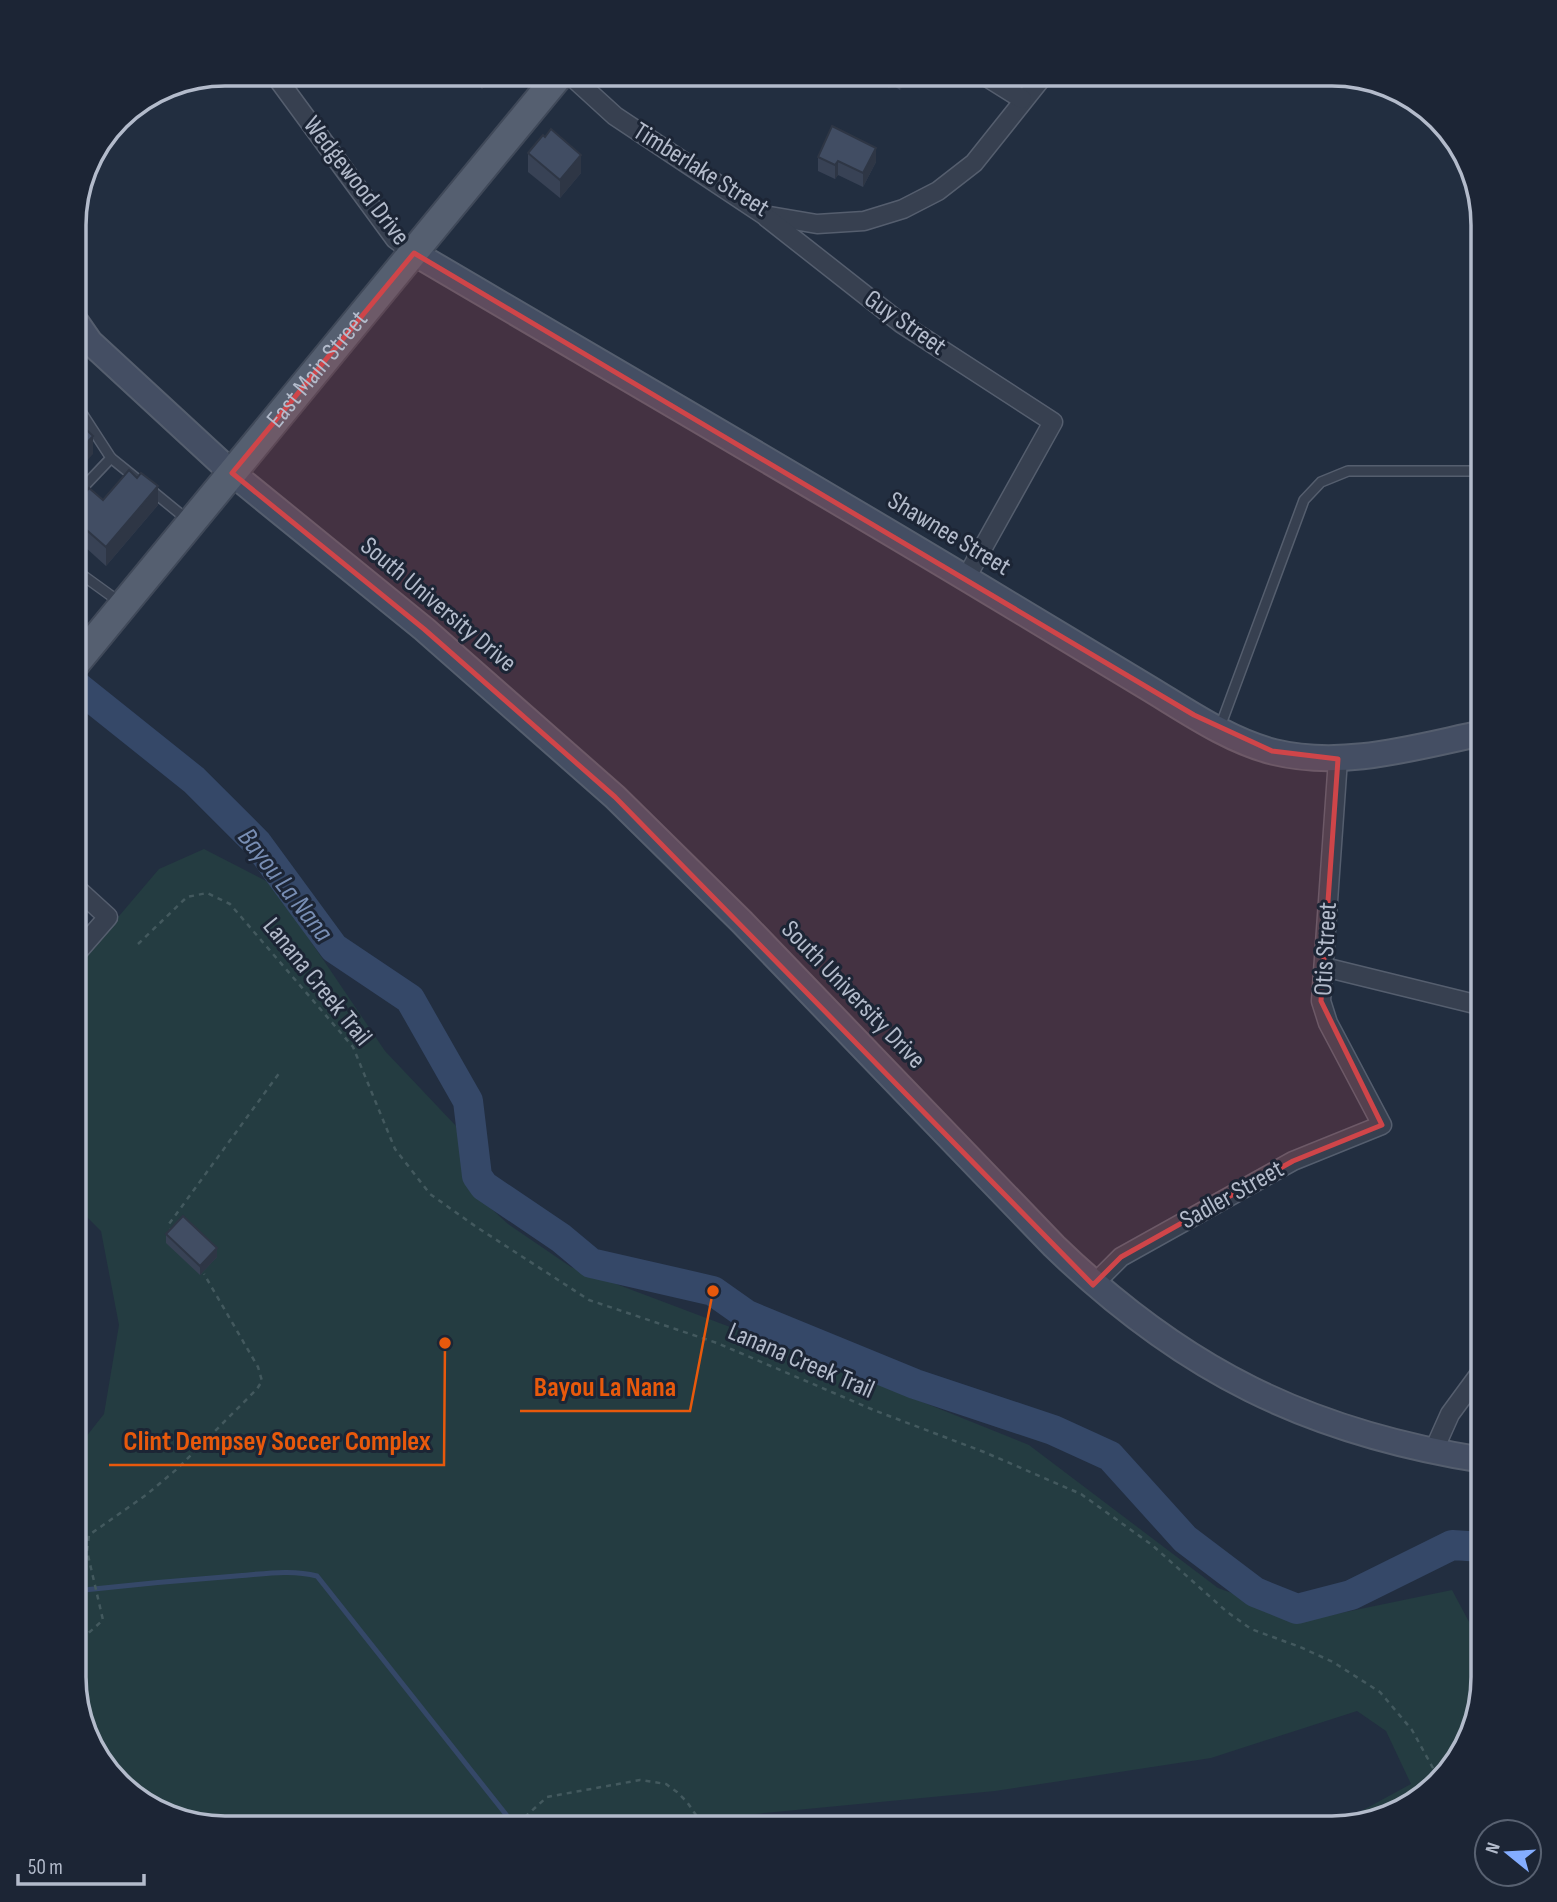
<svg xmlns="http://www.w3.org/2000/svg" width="1557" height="1902" viewBox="0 0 1557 1902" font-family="'Sofia Sans Condensed',sans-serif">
<rect width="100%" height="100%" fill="#222e40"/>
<!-- green -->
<polygon fill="#243c41" points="204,849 272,884 385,1051 456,1126 469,1188 508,1224 571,1267 823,1362 1029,1445 1218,1588 1307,1620 1452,1590 1483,1648 1483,1678 1463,1753 1417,1803 1333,1828 1330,1828 1411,1784 1386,1731 1357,1711 1211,1758 995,1791 672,1822 631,1828 224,1828 149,1808 99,1762 74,1678 74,1452 104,1414 119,1325 101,1231 74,1204 74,969 159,869"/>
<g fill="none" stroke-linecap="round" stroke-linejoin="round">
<!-- stream -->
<path stroke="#354868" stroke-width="5" d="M74 1591C128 1585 182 1580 236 1576 262 1574 292 1569 317 1576L508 1817"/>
<!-- river -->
<polyline stroke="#354868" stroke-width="30" points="74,684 194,780 257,843 334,948 410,999 468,1101 477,1176 484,1186 561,1238 591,1263 713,1291 747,1315 915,1384 1053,1430 1110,1456 1185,1539 1255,1592 1297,1609 1351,1595 1452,1545 1483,1547"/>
<!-- lane casing -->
<g stroke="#555e6e" stroke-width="12">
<g id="lane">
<polyline points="74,357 89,343"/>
<polyline points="111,458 137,479"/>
<polyline points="151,490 189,521"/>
<polyline points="74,497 111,458 74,401"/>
<polyline points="74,569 121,603"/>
<polyline points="1220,727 1304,500 1321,482 1348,471 1483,471"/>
</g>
</g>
<!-- street casing -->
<g stroke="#555e6e" stroke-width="21">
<g id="street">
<polyline points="274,74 395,239 414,253"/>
<polyline points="569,74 615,116 764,215 817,224 864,221 903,209 938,191 974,163 1045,74"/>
<polyline points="982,74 1022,99"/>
<polyline points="766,217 902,324 1053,422 966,578"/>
<polyline points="74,956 108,917 74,886"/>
<polyline points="1324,967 1483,1006"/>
<polyline points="1093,1285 1121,1257 1293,1161 1382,1125 1328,1023 1321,1001 1338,759"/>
<polyline points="1433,1452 1450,1414 1483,1369"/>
</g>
</g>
<!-- secondary casing -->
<g stroke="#555e6e" stroke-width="28">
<g id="secondary">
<path d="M414 253C606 366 798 477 989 592 1043 624 1096 657 1150 689 1188 712 1230 741 1274 752 1344 769 1415 747 1483 733"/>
<path d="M74 319 90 342 232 473 424 629 615 797 742 922 1054 1246C1182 1370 1307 1432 1483 1460"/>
</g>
</g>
<!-- primary casing -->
<g stroke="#404959" stroke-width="32">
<g id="primary">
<path id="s1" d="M74 665 560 74"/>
</g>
</g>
<!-- path -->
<g stroke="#43595e" stroke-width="2.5" stroke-dasharray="5 5" stroke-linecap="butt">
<polyline points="138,944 187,897 207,893 230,904 353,1047 395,1149 430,1194 475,1226 589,1300 717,1343 876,1411 984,1452 1081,1494 1152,1545 1226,1611 1251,1629 1300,1647 1333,1662 1380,1692 1412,1730 1439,1779"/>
<polyline points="172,1233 169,1224 280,1072"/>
<polyline points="74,1646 103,1620 87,1551 89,1535 146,1495 177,1469 257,1389 262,1381 258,1367 204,1274"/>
<polyline points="508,1828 526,1816 547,1797 640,1780 666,1784 677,1792 687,1802 705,1828"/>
</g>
<!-- lane -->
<use href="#lane" stroke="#374050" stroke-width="9"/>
<!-- street -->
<use href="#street" stroke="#374050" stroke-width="18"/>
<!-- secondary -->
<use href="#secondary" stroke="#444e63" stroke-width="24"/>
<!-- primary -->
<use href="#primary" stroke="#555f70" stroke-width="28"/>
</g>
<!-- wall -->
<g fill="#384255">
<polygon points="470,74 501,74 482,89"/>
<polygon points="880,74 911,74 900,90 894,86 889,88 880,82"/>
<polygon points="528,153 581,173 560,198 528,172"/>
<polygon points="818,157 876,162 863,187 838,175 835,179 818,171"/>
<polygon points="103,500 158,505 106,566 74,537 74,506"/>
<polygon points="166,1234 217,1257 200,1275 166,1243"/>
</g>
<!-- shaded-wall -->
<g fill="#2e3645">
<polygon points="482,74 501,74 482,89"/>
<polygon points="905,74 911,74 900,90 900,81"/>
<polygon points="894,77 894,86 889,88 889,79"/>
<polygon points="876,148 876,162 863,187 863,173"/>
<polygon points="581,155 581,173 560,198 560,180"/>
<polygon points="838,161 838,175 835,179 835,165"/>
<polygon points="93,436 93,454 74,475 74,457"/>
<polygon points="158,486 158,505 106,566 106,547"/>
<polygon points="217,1248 217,1257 200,1275 200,1266"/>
<polygon points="86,1288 86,1297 74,1316 74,1307"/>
</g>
<!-- building -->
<g fill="#414d63" stroke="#2e3645" stroke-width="2">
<polygon points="881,74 905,74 900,81 894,77 889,79"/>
<polygon points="832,126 876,148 863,173 838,161 835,165 818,157"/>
<polygon points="551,129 581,155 560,180 528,153 543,135 545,137"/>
<polygon points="74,418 93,436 74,457"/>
<polygon points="129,470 137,478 141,473 158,486 106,547 74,519 74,506 89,488 103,500"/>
<polygon points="183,1216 217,1248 200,1266 166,1234"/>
<polygon points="74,1280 86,1288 74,1307"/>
</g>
<!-- marked area -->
<path fill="#cf4549" fill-opacity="0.2" stroke="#cf4549" stroke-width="5" stroke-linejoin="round" d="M414 253 1194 715 1272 751 1338 759 1321 1001 1382 1125 1293 1161 1121 1257 1093 1285 615 797 424 629 232 473Z"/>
<g text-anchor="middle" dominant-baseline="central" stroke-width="6" stroke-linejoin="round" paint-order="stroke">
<!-- street labels -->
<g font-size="26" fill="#b3bbcb" stroke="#1c2535">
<text transform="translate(701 170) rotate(32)">Timberlake Street</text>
<text transform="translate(356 181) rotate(52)">Wedgewood Drive</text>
<text transform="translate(905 323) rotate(35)">Guy Street</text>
<text stroke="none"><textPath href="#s1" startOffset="383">East Main Street</textPath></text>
<text transform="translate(949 534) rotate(31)">Shawnee Street</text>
<text transform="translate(438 605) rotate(40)">South University Drive</text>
<text transform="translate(1326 949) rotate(-87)">Otis Street</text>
<text transform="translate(317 982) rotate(51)">Lanana Creek Trail</text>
<text transform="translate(853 995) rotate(46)">South University Drive</text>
<text transform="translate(1232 1195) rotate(-29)">Sadler Street</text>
<text transform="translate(801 1361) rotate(23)">Lanana Creek Trail</text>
</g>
<!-- water labels -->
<g font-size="28" font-style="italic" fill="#788eb4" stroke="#1c2535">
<text transform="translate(285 885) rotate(52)">Bayou La Nana</text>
</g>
</g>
<!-- crop -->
<path d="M0 0H1557V1902H0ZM225 86H1332A139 139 0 0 1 1471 225V1677A139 139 0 0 1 1332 1816H225A139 139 0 0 1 86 1677V225A139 139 0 0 1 225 86Z" fill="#1c2535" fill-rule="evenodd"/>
<path fill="none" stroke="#b3bbcb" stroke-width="3.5" d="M225 86H1332A139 139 0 0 1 1471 225V1677A139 139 0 0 1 1332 1816H225A139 139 0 0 1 86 1677V225A139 139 0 0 1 225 86Z"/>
<!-- callouts -->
<path fill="none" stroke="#e8590c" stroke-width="2.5" d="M713 1291L690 1411H520M445 1343L444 1465H109"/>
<g fill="#e8590c" stroke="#1c2535" stroke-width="2.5">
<circle cx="713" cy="1291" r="7"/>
<circle cx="445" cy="1343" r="7"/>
</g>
<g font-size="28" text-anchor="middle" font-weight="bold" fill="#e8590c" stroke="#1c2535" stroke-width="6" stroke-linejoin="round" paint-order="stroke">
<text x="605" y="1396">Bayou La Nana</text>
<text x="277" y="1450">Clint Dempsey Soccer Complex</text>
</g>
<!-- north arrow -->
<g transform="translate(1508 1853) rotate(288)"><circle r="33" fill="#1c2535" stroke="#586171" stroke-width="2"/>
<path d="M0-5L12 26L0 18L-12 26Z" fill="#84adff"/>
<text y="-10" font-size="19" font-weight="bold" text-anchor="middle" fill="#b3bbcb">N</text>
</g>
<!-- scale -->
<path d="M18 1874v10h126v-10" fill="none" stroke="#b3bbcb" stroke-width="3.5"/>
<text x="28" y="1874" font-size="21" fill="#b3bbcb" stroke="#1c2535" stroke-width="5" paint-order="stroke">50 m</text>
</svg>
